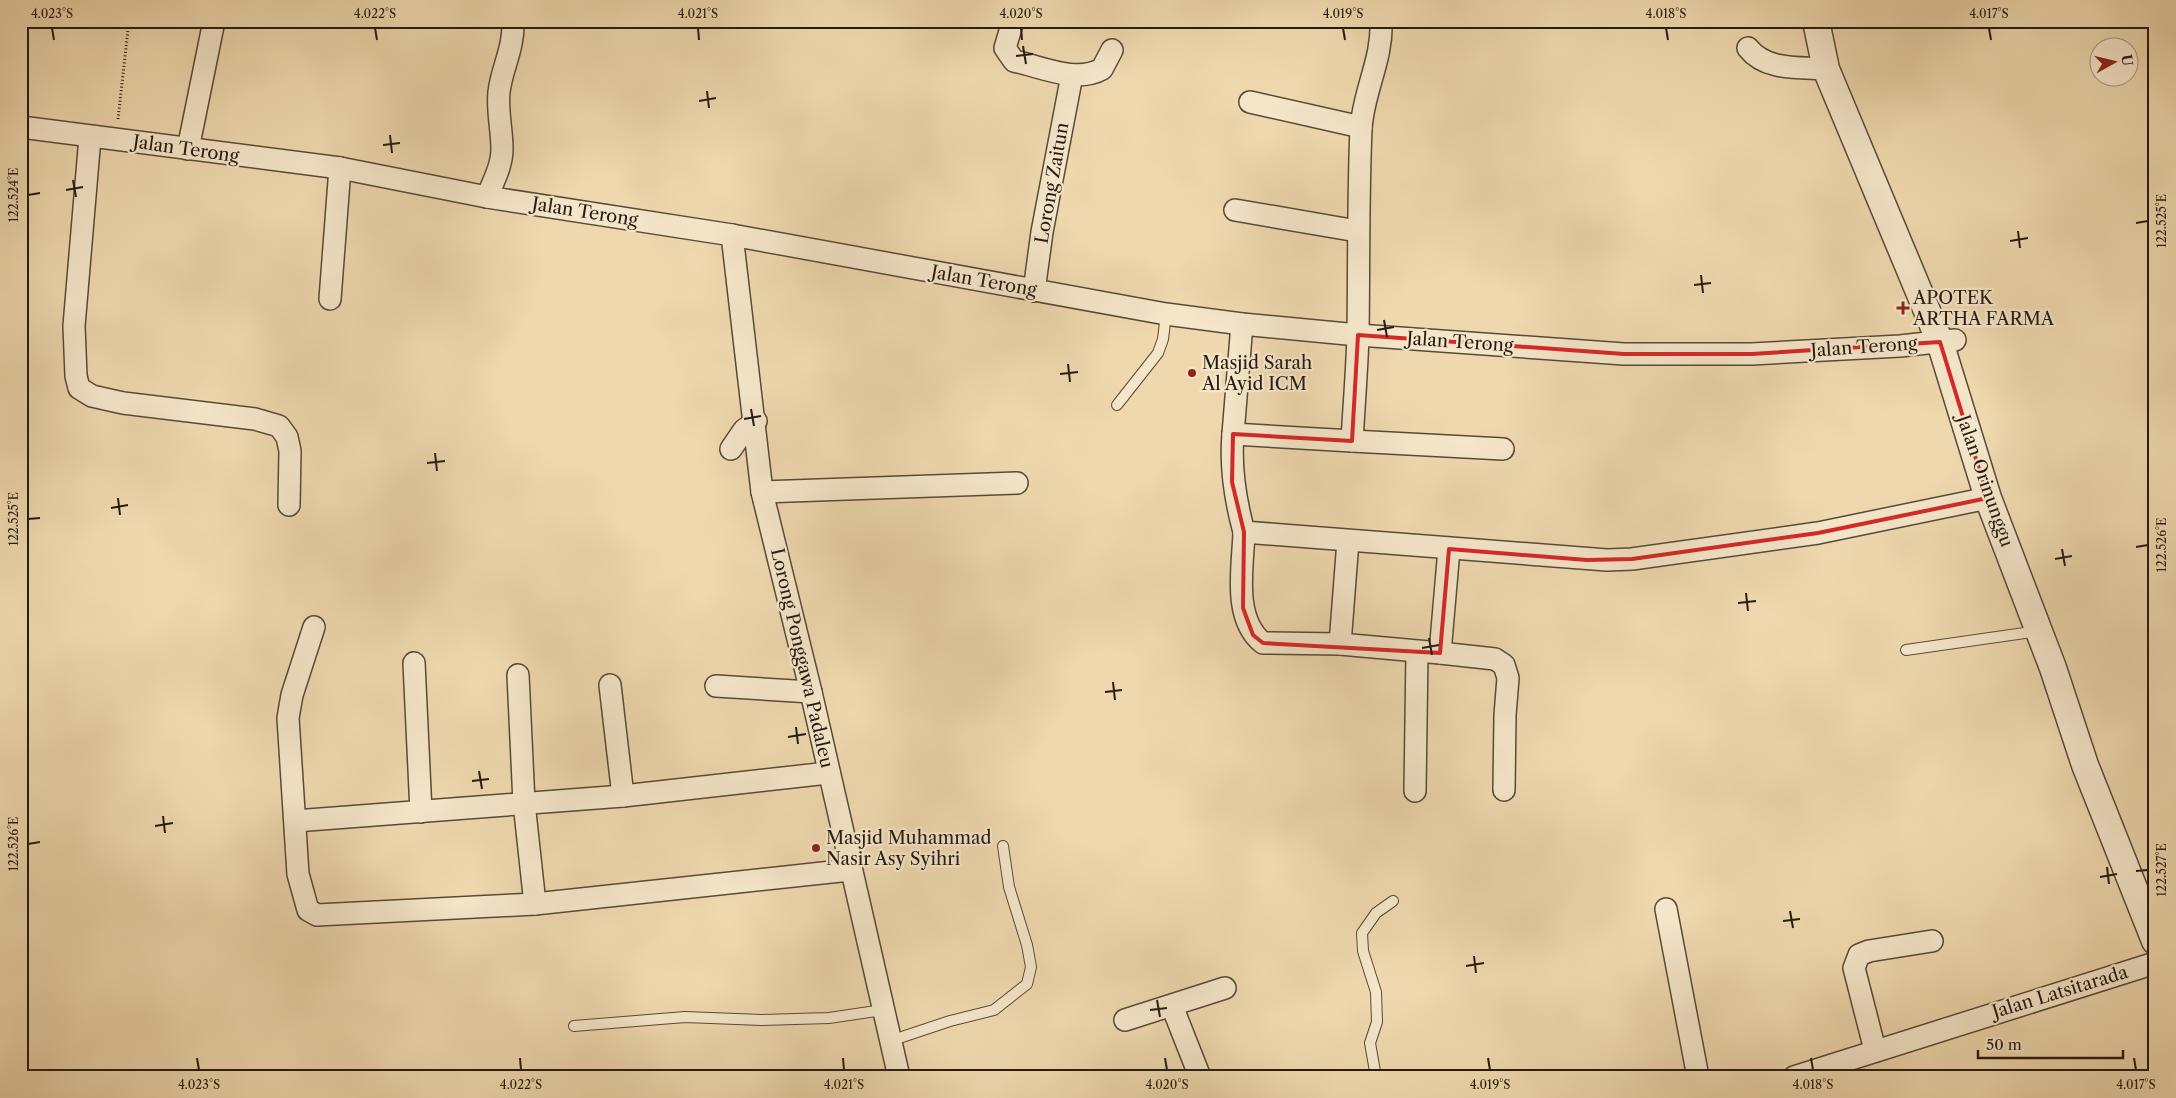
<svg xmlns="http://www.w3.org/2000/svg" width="2176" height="1098" viewBox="0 0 2176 1098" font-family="'Libre Caslon Text',serif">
<rect width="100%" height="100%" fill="#efd8ae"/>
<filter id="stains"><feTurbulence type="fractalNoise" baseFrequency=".004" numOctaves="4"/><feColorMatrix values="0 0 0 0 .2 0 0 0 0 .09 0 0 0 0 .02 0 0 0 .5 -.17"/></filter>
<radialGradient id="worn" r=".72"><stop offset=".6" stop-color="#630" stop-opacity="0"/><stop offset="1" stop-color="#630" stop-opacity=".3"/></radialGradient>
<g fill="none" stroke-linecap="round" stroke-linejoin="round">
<!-- service casing -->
<g stroke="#574a39" stroke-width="12">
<g id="service">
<polyline points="1117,405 1158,353 1163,339 1166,314"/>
<polyline points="1906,650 2038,631"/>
<polyline points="574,1026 685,1017 762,1020 829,1018 883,1010"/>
<polyline points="890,1041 950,1021 994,1010 1027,984 1031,967 1027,945 1009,887 1003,846"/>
<polyline points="1376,1077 1370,1043 1377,1022 1376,992 1363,951 1362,933 1376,913 1393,901"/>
</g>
</g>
<!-- minor casing -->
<g stroke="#574a39" stroke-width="24">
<g id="minor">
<path d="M1013 21 1005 48 1014 61 1018 62C1044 68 1077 83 1102 69L1112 50"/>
<path d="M1748 48C1766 71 1799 67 1826 69"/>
<polyline points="1250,102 1361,127"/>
<polyline points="21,127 340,168 487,197 732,235 1166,314 1242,324 1358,335 1624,354 1752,354 1900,346 1955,340"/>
<polyline points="90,137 74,326 76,376 79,388 92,396 123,403 255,419 279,426 287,437 290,451 289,505"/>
<polyline points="188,149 214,21"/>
<path d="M487 197C493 182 502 166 502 149 502 130 497 111 499 92 502 67 514 49 513 21"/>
<polyline points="1235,210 1357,231"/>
<polyline points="732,235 762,492 811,692 899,1077"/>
<polyline points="1034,291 1042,232 1072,75"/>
<polyline points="330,299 340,168"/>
<path d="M1242 324 1233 434 1352 441C1354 405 1357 370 1358 334 1359 266 1358 197 1361 129 1363 92 1383 59 1381 21"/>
<path d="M1233 434C1230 468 1235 499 1244 532L1607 560 1632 559 1818 533 1988 498"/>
<polyline points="1352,441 1503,449"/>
<polyline points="731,449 744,430 756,421"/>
<polyline points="762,492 1017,483"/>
<path d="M1244 532C1243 567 1232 618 1263 643L1340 644 1440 653 1495 659 1504 665 1508 678 1505 715 1504 790"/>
<polyline points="314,627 292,695 288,718 298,874 308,910 317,915 535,904 850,870"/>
<polyline points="1340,644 1348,541"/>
<polyline points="1440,653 1449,549"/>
<polyline points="414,663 421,812"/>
<polyline points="518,675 524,803 535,904"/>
<polyline points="610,685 623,796"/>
<polyline points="716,686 811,692"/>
<polyline points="1415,791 1417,652"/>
<polyline points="295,821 623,796 828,773"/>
<polyline points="1666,909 1698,1077"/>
<polyline points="1172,1006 1200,1077"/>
<polyline points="1125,1020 1225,988"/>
<polyline points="1875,1050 1854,968 1859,955 1869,951 1932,941"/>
<polyline points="1794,1077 2155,963"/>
</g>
</g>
<!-- tertiary casing -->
<g stroke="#574a39" stroke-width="29">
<polyline id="tertiary" points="1816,21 1826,69 1940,342 1988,498 2053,668 2085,765 2155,941"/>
</g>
<!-- path -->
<polyline stroke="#241b12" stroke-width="3" stroke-dasharray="1 2.5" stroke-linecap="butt" points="118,119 129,21"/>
<!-- service -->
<use href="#service" stroke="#f5e6ca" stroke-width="10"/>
<!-- minor -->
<use href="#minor" stroke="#f5e6ca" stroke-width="21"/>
<!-- tertiary -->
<use href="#tertiary" stroke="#f5e6ca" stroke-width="26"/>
</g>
<!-- marked area -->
<path fill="none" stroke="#d62828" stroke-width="4" stroke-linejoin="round" d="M1358 335 1624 354H1752L1940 342 1988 498 1818 533 1632 559 1587 560 1449 549 1440 653 1263 643 1253 635 1243 608 1244 532 1232 482 1233 434 1352 441Z"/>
<!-- ticks -->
<path fill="none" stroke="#241b12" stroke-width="2" d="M52 28 54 40M375 28 377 40M698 28 699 40M1021 28 1022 40M1343 28 1345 40M1666 28 1668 40M1989 28 1991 40M1023 46 1026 64M1016 56 1033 54M707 91 709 108M699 101 716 98M390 135 392 153M383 145 400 143M73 180 76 197M66 190 83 187M28 195 40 193M2136 223 2148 221M2018 231 2020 248M2010 241 2028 238M1701 275 1703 293M1694 285 1711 283M1384 320 1387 337M1377 330 1394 327M1068 364 1070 382M1060 374 1078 372M751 409 754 426M744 419 761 416M435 453 437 471M427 463 445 461M118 498 120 515M111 508 128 505M28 519 40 518M2136 547 2148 545M2062 549 2065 566M2055 559 2072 556M1746 593 1748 611M1738 603 1756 601M1429 638 1432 655M1422 648 1439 645M1113 682 1115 700M1105 692 1122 690M796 727 798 744M788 737 806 734M479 771 482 789M472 781 489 779M163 816 165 833M155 826 173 823M28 844 40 842M2107 867 2109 884M2136 871 2148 870M2100 877 2117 874M1790 911 1793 928M1783 921 1800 919M1474 956 1476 973M1466 966 1484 963M1157 1000 1160 1017M1150 1010 1167 1008M197 1058 199 1070M520 1058 521 1070M843 1058 844 1070M1165 1058 1167 1070M1488 1058 1490 1070M1811 1058 1813 1070M2134 1058 2136 1070"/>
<!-- markers -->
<g fill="#8f2418" stroke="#f5e6ca" stroke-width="2">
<path d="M1900.5 300.5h5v5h5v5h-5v5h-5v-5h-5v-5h5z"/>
<circle cx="1192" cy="373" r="5"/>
<circle cx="816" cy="848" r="5"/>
</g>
<g text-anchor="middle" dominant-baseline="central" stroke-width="4.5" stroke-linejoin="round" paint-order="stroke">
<!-- street labels -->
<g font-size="18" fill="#241b12" stroke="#f5e6ca">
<text transform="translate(186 149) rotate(8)">Jalan Terong</text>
<text transform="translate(1052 183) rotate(-80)">Lorong Zaitun</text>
<text transform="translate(585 212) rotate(9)">Jalan Terong</text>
<text transform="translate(984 281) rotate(10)">Jalan Terong</text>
<text transform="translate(1460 342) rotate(4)">Jalan Terong</text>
<text transform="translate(1864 347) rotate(-4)">Jalan Terong</text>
<text transform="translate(1985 481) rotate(71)">Jalan Orinunggu</text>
<text transform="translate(802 658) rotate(77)">Lorong Ponggawa Padaleu</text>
<text transform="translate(2060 992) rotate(-17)">Jalan Latsitarada</text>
</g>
<!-- poi labels -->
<g font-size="18" fill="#241b12" stroke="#f5e6ca" text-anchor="start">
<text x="1913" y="298">APOTEK<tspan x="1913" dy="21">ARTHA FARMA</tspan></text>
<text x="1202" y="363">Masjid Sarah<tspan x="1202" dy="21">Al Ayid ICM</tspan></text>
<text x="826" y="838">Masjid Muhammad<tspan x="826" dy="21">Nasir Asy Syihri</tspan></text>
</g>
</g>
<!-- margin -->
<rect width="2176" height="1098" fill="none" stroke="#efd8ae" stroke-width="55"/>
<!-- north arrow -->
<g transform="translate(2114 62) rotate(82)"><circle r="24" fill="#f5e6ca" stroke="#a19580"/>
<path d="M0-4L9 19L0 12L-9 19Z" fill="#8f2418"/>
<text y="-8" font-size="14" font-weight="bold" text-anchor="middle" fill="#241b12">U</text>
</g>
<!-- scale -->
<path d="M1978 1050v8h145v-8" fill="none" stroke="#241b12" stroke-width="2.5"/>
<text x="1986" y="1050" font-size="15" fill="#241b12" stroke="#f5e6ca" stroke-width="4" paint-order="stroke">50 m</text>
<rect x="28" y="28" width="2120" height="1042" fill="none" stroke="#241b12" stroke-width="2"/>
<g font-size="12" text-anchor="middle" fill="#241b12">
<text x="52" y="18">4.023°S</text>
<text x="375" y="18">4.022°S</text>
<text x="698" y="18">4.021°S</text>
<text x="1021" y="18">4.020°S</text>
<text x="1343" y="18">4.019°S</text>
<text x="1666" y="18">4.018°S</text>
<text x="1989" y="18">4.017°S</text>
<text transform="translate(14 195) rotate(-90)" y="4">122.524°E</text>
<text transform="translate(2162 221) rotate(-90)" y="4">122.525°E</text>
<text transform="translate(14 519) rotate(-90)" y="4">122.525°E</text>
<text transform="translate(2162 545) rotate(-90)" y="4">122.526°E</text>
<text transform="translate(14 844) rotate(-90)" y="4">122.526°E</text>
<text transform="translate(2162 870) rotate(-90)" y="4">122.527°E</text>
<text x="199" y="1089">4.023°S</text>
<text x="521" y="1089">4.022°S</text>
<text x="844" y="1089">4.021°S</text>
<text x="1167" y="1089">4.020°S</text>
<text x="1490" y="1089">4.019°S</text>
<text x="1813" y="1089">4.018°S</text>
<text x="2136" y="1089">4.017°S</text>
</g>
<rect width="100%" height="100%" filter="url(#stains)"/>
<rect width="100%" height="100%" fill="url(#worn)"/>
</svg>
